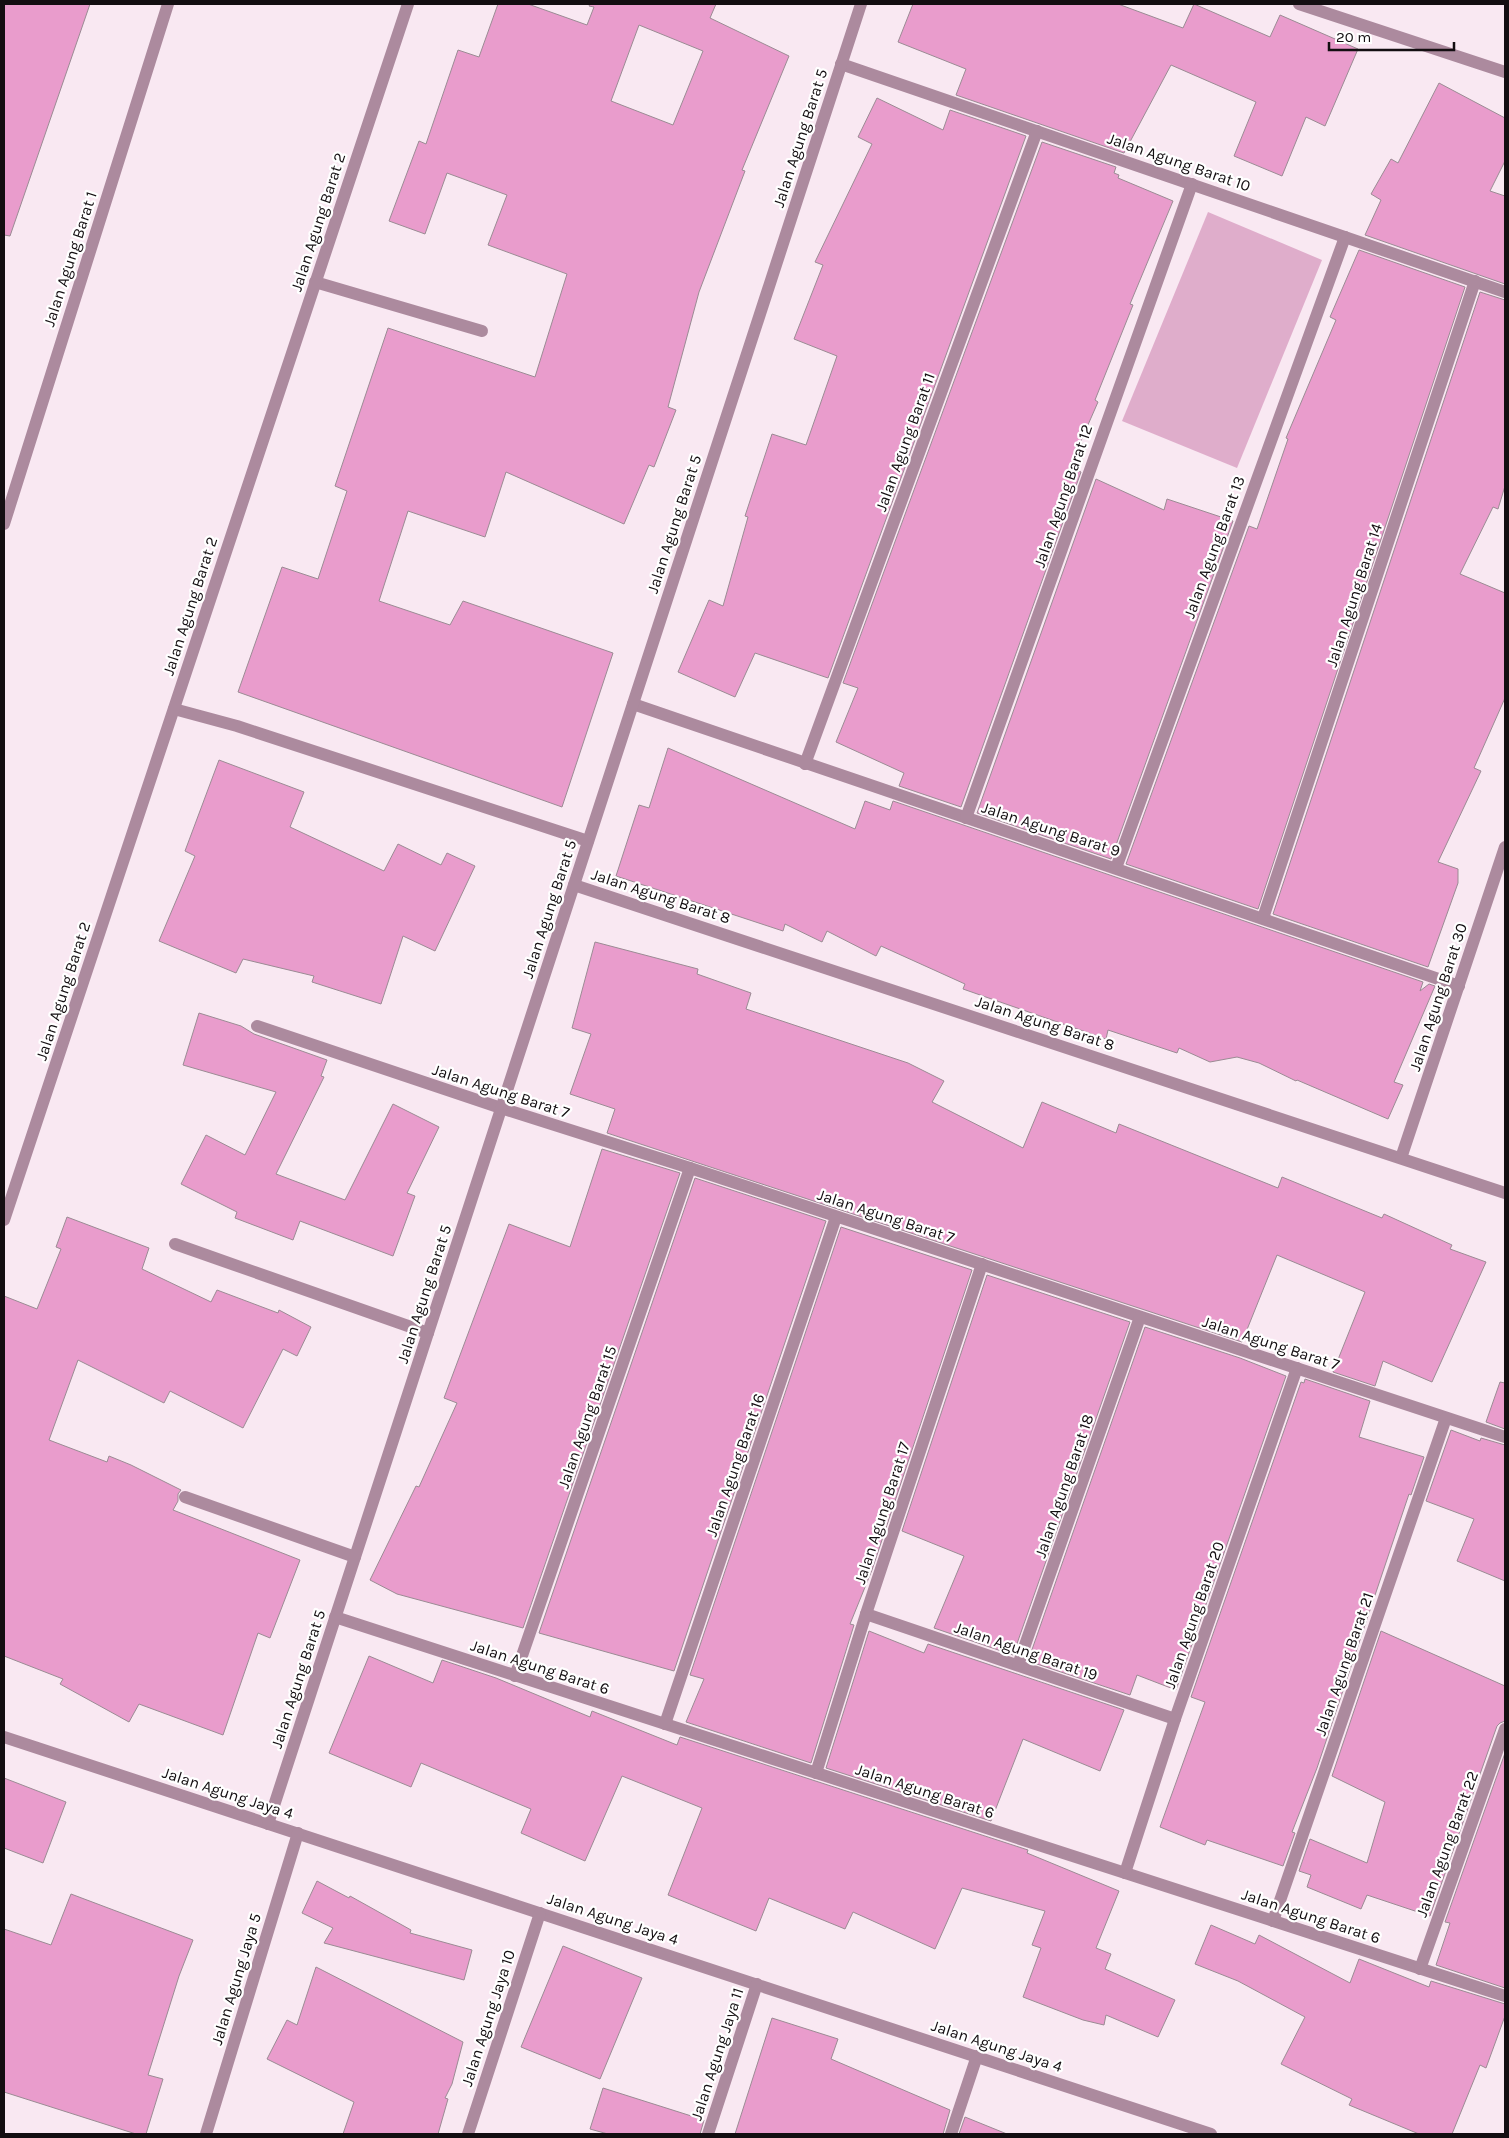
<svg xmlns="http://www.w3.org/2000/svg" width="1509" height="2138" viewBox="0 0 1509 2138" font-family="Karla,sans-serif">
<rect width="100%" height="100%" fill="#f9e8f2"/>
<!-- green -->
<polygon fill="#dfadcb" points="1208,212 1322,260 1237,468 1122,421"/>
<!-- building -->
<g fill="#e99ccc" stroke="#9b8b94" fill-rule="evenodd">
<polygon points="4,4 90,4 10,236 4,235"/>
<path d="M498 4H528L587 25 594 7 589 6 590 4H716L710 18 789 56 742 170 745 171 699 292 668 407 676 410 654 467 649 465 624 524 506 472 485 537 408 511 379 601 450 625 463 601 613 653 562 807 238 692 282 567 318 579 347 491 335 486 388 328 535 377 567 274 488 245 507 195 447 173 425 234 389 221 419 141 426 144 458 50 479 57ZM639 25 703 51 673 125 611 101Z"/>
<polygon points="913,4 1118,4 1183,28 1194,4 1270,37 1280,15 1358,49 1325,126 1306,117 1282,176 1234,156 1256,102 1171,65 1124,153 956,95 966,69 898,42"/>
<polygon points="1439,83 1505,118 1505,161 1490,191 1505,196 1505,284 1365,235 1381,200 1371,194 1391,159 1398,163"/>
<polygon points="877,98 943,130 950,110 1026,136 828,678 755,653 735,697 678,672 709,600 723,606 748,517 745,516 772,434 806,445 837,356 794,339 823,265 815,262 872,144 858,137"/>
<polygon points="1042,142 1116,167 1114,173 1119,175 1118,178 1173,201 1130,304 1133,305 1095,400 1098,402 1080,443 1087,446 1077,470 1081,472 961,807 899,786 904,773 836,742 858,688 843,683"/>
<polygon points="1359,250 1465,287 1258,909 1126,864 1249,526 1257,529 1288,439 1286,438 1336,320 1330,317"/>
<polygon points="1480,292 1505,300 1505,486 1498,509 1493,507 1460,574 1505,593 1505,698 1474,768 1481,771 1438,862 1458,869 1458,883 1428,967 1273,914"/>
<polygon points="1096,479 1164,510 1167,499 1233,521 1111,859 977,813"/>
<polygon points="668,748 855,829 865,801 890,810 893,801 1423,982 1420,991 1429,984 1435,986 1394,1082 1403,1085 1388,1119 1297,1080 1296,1081 1259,1063 1237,1057 1210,1062 1179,1048 1177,1053 1108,1030 1106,1039 963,989 965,984 881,946 876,956 827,931 822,942 785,924 783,931 616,876 639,805 649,808"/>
<polygon points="219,760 304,792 290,827 384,871 398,844 441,865 447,853 475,866 435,951 403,936 381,1004 312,982 314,976 243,959 236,973 159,941 195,856 185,851"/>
<polygon points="595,942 698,969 697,974 751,993 746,1009 908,1063 944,1081 932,1102 1023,1148 1042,1102 1116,1133 1119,1124 1278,1188 1282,1177 1382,1218 1384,1214 1452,1245 1450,1249 1486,1262 1432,1382 1383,1361 1375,1386 1333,1372 1365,1292 1277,1255 1242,1342 607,1133 615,1109 570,1094 591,1034 572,1028"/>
<polygon points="199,1013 241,1026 254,1034 327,1060 321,1076 324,1077 276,1174 345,1200 393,1104 439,1127 407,1193 415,1196 393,1256 300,1221 293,1240 235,1218 237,1212 181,1184 206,1135 245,1155 276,1092 183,1065"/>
<polygon points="602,1149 680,1173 523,1628 397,1594 370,1580 416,1486 419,1487 457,1403 444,1398 509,1224 570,1247"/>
<polygon points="695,1178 826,1221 674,1671 539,1633"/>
<polygon points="67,1217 149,1248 142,1269 211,1302 217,1290 278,1313 279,1310 311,1327 297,1356 283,1349 243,1428 170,1391 164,1403 78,1360 49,1440 107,1462 109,1456 131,1465 181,1490 178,1494 178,1501 173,1510 300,1560 270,1638 258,1633 223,1735 139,1704 129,1722 60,1684 63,1679 4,1656 4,1296 37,1309 61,1249 56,1247"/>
<polygon points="841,1227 972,1270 872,1570 850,1624 854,1625 811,1763 686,1722 704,1679 690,1675"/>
<polygon points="987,1275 1130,1322 1013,1655 934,1628 964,1556 902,1531"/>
<polygon points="1145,1327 1240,1358 1286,1376 1176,1690 1137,1675 1130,1695 1028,1661"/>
<polygon points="1305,1379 1370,1401 1359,1437 1424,1457 1411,1495 1409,1494 1317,1768 1292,1832 1295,1833 1283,1866 1207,1840 1205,1845 1160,1827 1205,1702 1191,1697 1301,1382 1304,1383"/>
<polygon points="1500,1382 1505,1383 1505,1429 1486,1422"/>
<polygon points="1451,1430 1480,1441 1481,1438 1505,1445 1505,1581 1457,1561 1474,1519 1426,1501"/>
<polygon points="869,1631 924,1653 928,1644 1124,1710 1100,1771 1023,1739 991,1821 826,1768"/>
<polygon points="1381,1631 1505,1686 1505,1721 1500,1723 1497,1726 1430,1916 1367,1895 1361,1909 1307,1887 1311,1875 1299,1871 1310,1839 1367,1863 1385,1802 1332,1776"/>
<polygon points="369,1656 433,1683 442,1660 496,1678 590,1717 592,1711 677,1745 680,1737 1028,1850 1027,1853 1119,1891 1096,1948 1111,1954 1105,1969 1175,2000 1158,2037 1106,2015 1104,2025 1083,2020 1023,1997 1041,1948 1032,1945 1045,1911 962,1888 935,1949 853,1912 845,1929 769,1898 756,1931 668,1895 702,1808 622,1776 585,1861 521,1833 531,1809 421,1763 411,1787 329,1753"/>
<polygon points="1505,1753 1505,1988 1436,1965 1450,1923 1445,1922"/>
<polygon points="4,1778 66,1802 43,1863 4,1848"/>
<polygon points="317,1881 349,1898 350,1896 411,1930 410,1933 472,1950 464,1980 324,1943 333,1928 302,1913"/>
<polygon points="71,1894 193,1940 179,1976 148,2075 163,2079 146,2134 136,2134 4,2092 4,1929 51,1945"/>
<polygon points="1211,1925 1255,1944 1259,1935 1350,1983 1359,1959 1429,1987 1431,1981 1505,2004 1505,2016 1486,2068 1480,2065 1452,2134 1419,2134 1349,2105 1352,2099 1281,2064 1305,2017 1238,1981 1195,1964"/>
<polygon points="563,1946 642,1978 600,2079 521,2047"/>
<polygon points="316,1967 463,2042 452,2084 445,2098 448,2099 438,2134 343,2134 354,2102 267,2059 287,2020 297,2025"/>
<polygon points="772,2018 838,2039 831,2059 950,2110 943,2134 735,2134"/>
<polygon points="603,2088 704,2120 700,2134 608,2134 590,2129"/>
<polygon points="965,2117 1007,2134 959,2134"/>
</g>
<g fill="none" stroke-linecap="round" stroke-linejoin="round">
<!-- service -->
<polyline stroke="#ac8a9e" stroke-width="12" points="315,282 482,331"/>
<!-- minor -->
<g stroke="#ac8a9e" stroke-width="12">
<polyline points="1299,4 1505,72"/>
<polyline points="841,64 1505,292"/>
<polyline points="4,524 168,4"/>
<polyline points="633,704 1459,986"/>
<polyline points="174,709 237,726 588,841"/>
<polyline points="805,764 1037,131"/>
<polyline points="966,818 1192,184"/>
<polyline points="1116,868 1345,237"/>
<polyline points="574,885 1505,1193"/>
<polyline points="1263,918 1475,281"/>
<polyline points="257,1026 501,1108 690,1168 1505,1437"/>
<polyline points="1401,1158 1505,847"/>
<polyline points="4,1220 408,4"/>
<polyline points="175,1244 428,1333"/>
<polyline points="185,1497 355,1557"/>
<polyline points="866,1614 1175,1719"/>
<polyline points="335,1617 1505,1996"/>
<polyline points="1018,1665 1140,1317"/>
<polyline points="515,1676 690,1168"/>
<polyline points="665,1724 836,1217"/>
<polyline points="4,1737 1211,2134"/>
<polyline points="816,1773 866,1614 982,1264"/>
<polyline points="268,1824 861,4"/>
<polyline points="1125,1873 1175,1719 1297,1368"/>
<polyline points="1273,1921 1446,1418"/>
<polyline points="1420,1969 1505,1729"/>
<polyline points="206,2134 298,1833"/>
<polyline points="468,2134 540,1913"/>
<polyline points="708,2134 757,1984"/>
<polyline points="951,2134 977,2056"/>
</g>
</g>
<g text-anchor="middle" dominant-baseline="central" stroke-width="4.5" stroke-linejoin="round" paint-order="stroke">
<!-- street labels -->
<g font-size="16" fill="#130e11" stroke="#fff">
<text transform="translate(800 138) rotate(-72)">Jalan Agung Barat 5</text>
<text transform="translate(1179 162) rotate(19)">Jalan Agung Barat 10</text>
<text transform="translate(318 222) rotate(-72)">Jalan Agung Barat 2</text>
<text transform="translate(70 259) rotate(-72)">Jalan Agung Barat 1</text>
<text transform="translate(905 442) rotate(-70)">Jalan Agung Barat 11</text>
<text transform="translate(1063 496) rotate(-71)">Jalan Agung Barat 12</text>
<text transform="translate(674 524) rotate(-72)">Jalan Agung Barat 5</text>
<text transform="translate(1214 547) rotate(-70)">Jalan Agung Barat 13</text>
<text transform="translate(1354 595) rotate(-72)">Jalan Agung Barat 14</text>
<text transform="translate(190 606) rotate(-72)">Jalan Agung Barat 2</text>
<text transform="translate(1051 829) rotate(18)">Jalan Agung Barat 9</text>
<text transform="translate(661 896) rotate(18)">Jalan Agung Barat 8</text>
<text transform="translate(549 909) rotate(-72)">Jalan Agung Barat 5</text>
<text transform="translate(63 991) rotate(-72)">Jalan Agung Barat 2</text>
<text transform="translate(1438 997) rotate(-72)">Jalan Agung Barat 30</text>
<text transform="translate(1045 1023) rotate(18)">Jalan Agung Barat 8</text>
<text transform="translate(501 1091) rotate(18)">Jalan Agung Barat 7</text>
<text transform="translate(886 1216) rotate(18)">Jalan Agung Barat 7</text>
<text transform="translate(424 1294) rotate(-72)">Jalan Agung Barat 5</text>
<text transform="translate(1271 1343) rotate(18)">Jalan Agung Barat 7</text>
<text transform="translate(587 1417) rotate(-71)">Jalan Agung Barat 15</text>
<text transform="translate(735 1465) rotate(-71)">Jalan Agung Barat 16</text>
<text transform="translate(1064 1486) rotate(-71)">Jalan Agung Barat 18</text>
<text transform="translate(882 1513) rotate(-72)">Jalan Agung Barat 17</text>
<text transform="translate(1194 1615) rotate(-71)">Jalan Agung Barat 20</text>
<text transform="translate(1026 1651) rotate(19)">Jalan Agung Barat 19</text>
<text transform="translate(1344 1664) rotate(-71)">Jalan Agung Barat 21</text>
<text transform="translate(540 1667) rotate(18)">Jalan Agung Barat 6</text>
<text transform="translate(298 1679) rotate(-72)">Jalan Agung Barat 5</text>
<text transform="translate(925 1791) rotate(18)">Jalan Agung Barat 6</text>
<text transform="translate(228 1793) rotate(18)">Jalan Agung Jaya 4</text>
<text transform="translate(1447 1844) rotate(-70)">Jalan Agung Barat 22</text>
<text transform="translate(1311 1916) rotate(18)">Jalan Agung Barat 6</text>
<text transform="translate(613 1919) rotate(18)">Jalan Agung Jaya 4</text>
<text transform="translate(236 1979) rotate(-73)">Jalan Agung Jaya 5</text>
<text transform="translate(488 2018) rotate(-72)">Jalan Agung Jaya 10</text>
<text transform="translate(997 2046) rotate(18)">Jalan Agung Jaya 4</text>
<text transform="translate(717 2054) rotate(-72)">Jalan Agung Jaya 11</text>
</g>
</g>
<!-- border -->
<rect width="1509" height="2138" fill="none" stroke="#130e11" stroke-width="10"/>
<!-- scale -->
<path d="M1329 42v8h125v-8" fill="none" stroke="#130e11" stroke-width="2.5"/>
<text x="1336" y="42" font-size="15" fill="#130e11" stroke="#ffffff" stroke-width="4" paint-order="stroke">20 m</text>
</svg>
